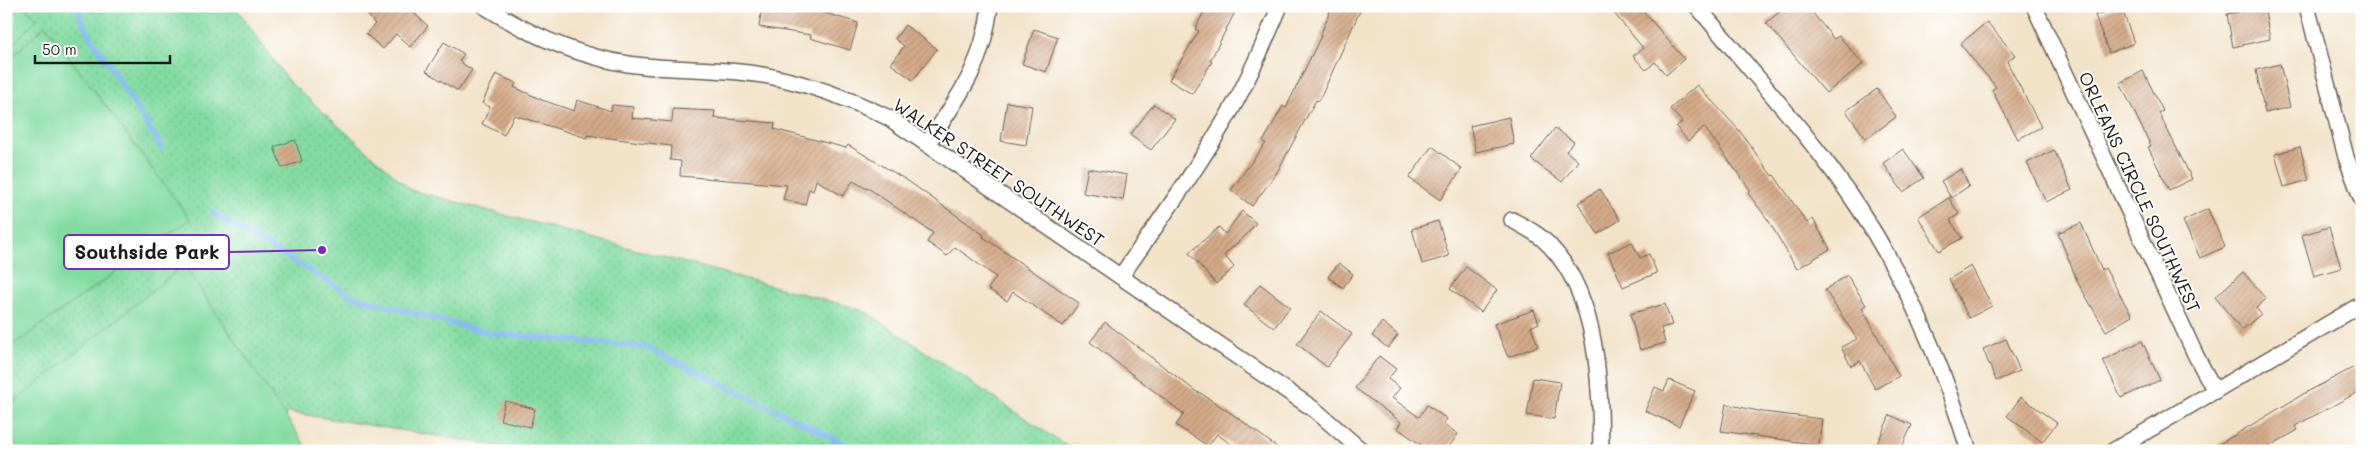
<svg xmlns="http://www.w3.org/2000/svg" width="2368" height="457" viewBox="0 0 2368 457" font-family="Mali,sans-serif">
<defs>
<pattern id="park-dots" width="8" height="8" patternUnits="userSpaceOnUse" patternTransform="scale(1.25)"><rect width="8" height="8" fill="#82dba1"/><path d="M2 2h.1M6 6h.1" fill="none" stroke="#70bb8a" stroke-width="1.8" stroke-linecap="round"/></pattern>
<pattern id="building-hatch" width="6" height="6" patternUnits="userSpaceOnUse" patternTransform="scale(1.25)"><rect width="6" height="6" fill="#d4aa89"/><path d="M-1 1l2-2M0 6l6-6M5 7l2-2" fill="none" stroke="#b59276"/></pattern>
</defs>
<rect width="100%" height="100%" fill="#fff"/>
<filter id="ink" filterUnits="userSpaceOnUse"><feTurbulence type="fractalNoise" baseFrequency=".02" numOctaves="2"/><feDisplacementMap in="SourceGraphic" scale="10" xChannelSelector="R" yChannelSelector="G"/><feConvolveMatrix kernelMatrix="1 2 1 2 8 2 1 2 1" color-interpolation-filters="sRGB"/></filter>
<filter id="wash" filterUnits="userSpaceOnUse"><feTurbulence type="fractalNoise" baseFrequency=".0096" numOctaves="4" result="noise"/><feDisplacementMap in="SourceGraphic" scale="20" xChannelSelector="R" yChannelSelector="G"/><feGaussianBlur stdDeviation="1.12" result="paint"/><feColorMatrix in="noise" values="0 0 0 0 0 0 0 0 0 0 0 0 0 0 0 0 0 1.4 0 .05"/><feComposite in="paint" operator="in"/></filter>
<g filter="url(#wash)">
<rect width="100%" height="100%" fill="#f2e2c8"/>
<!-- park -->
<polygon fill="url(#park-dots)" stroke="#4f7c5e" points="6,6 235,6 289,82 411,190 863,310 1074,451 531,451 287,412 266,451 6,451"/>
<!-- pitch -->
<g fill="#82dba1" stroke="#4f7c5e">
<polygon points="6,6 24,6 37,19 6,51"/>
<polygon points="45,25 190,219 6,350 6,63"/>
<polygon points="184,265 309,451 6,451 6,409"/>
</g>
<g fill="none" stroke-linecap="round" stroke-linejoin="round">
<!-- stream -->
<g stroke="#88b8f4" stroke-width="5.5">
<polyline points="76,6 87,31 162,148"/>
<polyline points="212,213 354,297 488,333 646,347 859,451"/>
</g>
</g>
<g id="blocks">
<!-- building -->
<g fill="url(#building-hatch)">
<polygon points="360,6 406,6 428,26 410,47 396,34 383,49 366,34 375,24"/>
<polygon points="762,6 802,6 858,23 850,50 810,38 811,35 759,27"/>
<polygon points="1207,6 1238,6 1210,61 1212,62 1192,94 1169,80 1199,31 1195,29"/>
<polygon points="1332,6 1347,6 1360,11 1319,101 1316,100 1276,174 1252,206 1231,190 1266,143 1263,142 1283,106 1286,108 1321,36 1320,36"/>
<polygon points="1608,6 1639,6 1684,59 1666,75 1655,62 1646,70 1633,56 1643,48"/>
<polygon points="1787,6 1807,6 1834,39 1839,36 1863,64 1826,93 1766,23"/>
<polygon points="2121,6 2134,43 2109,53 2095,15"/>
<polygon points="2237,6 2264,6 2270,39 2233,47 2227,14 2238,12"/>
<polygon points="1987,22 2015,55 2007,62 2041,127 2018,139 1992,90 1996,87 1960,44"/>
<polygon points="905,25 937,49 913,80 891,64 904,46 895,39"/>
<polygon points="1034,29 1058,37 1046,72 1022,64"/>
<polygon points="444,42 464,54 459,61 472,70 458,91 426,71"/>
<polygon points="2280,64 2290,107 2265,113 2256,70"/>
<polygon points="2143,71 2163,111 2159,113 2192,179 2169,190 2148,147 2151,146 2120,83"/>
<polygon points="496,74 516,83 514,87 542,100 574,111 577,100 611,111 612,105 633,107 632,118 672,122 673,109 715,111 714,118 775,123 774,129 846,148 848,145 908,181 984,235 983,237 1079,303 1063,326 1013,292 1007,301 988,289 996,277 955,247 947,256 927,242 933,233 868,188 867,189 853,181 843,196 816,180 813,191 809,189 805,205 783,199 787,185 680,176 681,161 670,160 671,146 587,135 587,138 514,115 504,135 482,124 490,107 482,103"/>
<polygon points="1697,85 1739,130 1772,176 1774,175 1807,223 1813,219 1830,249 1797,269 1768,220 1748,193 1751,191 1704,127 1688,141 1676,127 1682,122 1670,109"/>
<polygon points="1877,89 1896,117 1866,139 1846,111"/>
<polygon points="1007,102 1032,106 1026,145 1001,141"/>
<polygon points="1154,104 1175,119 1151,150 1130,135"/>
<polygon points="1509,117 1514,144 1476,152 1470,126"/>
<polygon points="1555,128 1574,142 1566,151 1578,161 1562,182 1531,159"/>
<polygon points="295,140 302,161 282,168 274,147"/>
<polygon points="1432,146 1462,169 1440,200 1409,178"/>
<polygon points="2300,147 2309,180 2284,187 2275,154"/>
<polygon points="1903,149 1924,178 1903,192 1883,163"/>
<polygon points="2054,150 2072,190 2046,202 2027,163"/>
<polygon points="1088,168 1127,175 1123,200 1083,193"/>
<polygon points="1961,169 1969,186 1951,198 1941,181"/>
<polygon points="1600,189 1620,220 1598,234 1578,203"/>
<polygon points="1949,198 1959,214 1950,220 1962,238 1939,251 1918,217"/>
<polygon points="2208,209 2225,247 2200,258 2183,221"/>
<polygon points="1242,211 1256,223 1248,233 1224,255 1234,267 1216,284 1189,253 1219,227 1225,234"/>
<polygon points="1438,221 1449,256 1422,264 1412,229"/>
<polygon points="2081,223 2102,270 2105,268 2132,316 2106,331 2078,283 2058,233"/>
<polygon points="2329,227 2341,268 2314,276 2302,235"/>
<polygon points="1632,242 1640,258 1649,254 1657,273 1623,287 1608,253"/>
<polygon points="1339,263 1353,274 1343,288 1328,277"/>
<polygon points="1971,266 1992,306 1969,318 1949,279"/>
<polygon points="1466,267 1497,290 1481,312 1450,289"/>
<polygon points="2243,272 2266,299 2256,308 2261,314 2242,330 2215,297"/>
<polygon points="1847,275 1866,305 1862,308 1899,376 1875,389 1860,361 1851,366 1841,347 1857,339 1825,290"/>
<polygon points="1260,284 1290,307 1274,328 1244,305"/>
<polygon points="1665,304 1672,325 1661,328 1665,343 1640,350 1630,314"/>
<polygon points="1534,310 1539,323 1531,327 1538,346 1508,357 1494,324"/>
<polygon points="1321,311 1352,334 1327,367 1297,344"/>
<polygon points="1105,322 1198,393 1199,392 1238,418 1282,451 1240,451 1217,434 1208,446 1176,425 1184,414 1090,342"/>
<polygon points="1382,322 1398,335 1388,348 1372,336"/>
<polygon points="2006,339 2020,371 1996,381 1983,349"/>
<polygon points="2142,341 2160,380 2121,398 2103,360"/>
<polygon points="1379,356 1396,369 1388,379 1400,388 1392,398 1419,417 1427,405 1447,419 1443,424 1458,434 1446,451 1430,451 1397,428 1401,422 1355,388"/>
<polygon points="2362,363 2362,390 2295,426 2298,430 2261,451 2208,451 2305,393"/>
<polygon points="1533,378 1560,382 1554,419 1527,415"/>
<polygon points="1669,380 1695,391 1679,426 1645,411 1655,387 1664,391"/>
<polygon points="2021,397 2057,423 2042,442 2007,416"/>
<polygon points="505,401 535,409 530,427 500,420"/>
<polygon points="1726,404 1763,412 1822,419 1819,445 1721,431"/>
<polygon points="1890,415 1912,425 1900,451 1887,451 1876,446"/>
</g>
</g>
</g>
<g filter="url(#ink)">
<use href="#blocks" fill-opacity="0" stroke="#676158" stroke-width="1"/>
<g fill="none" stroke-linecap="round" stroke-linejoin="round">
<!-- minor casing -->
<g stroke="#676158" stroke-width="18">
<g id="minor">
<path d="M484 6C528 34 576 56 628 64 674 71 722 67 768 76 811 84 850 99 889 118L1315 410 1362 451"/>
<path d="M1697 6C1752 73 1813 138 1860 210 1909 285 1943 366 1969 451"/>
<polyline points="2034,6 2196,356 2215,391"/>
<polyline points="2307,6 2346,157 2362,200"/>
<path d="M928 143C960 95 983 65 990 6"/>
<path d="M1512 220C1525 227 1539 234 1550 246 1599 298 1600 384 1601 451"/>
<path d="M1121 276C1160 220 1201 164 1235 103 1252 72 1266 39 1280 6"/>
<polyline points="2113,451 2362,304"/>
</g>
</g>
<!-- minor -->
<use href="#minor" stroke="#fff" stroke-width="15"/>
</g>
</g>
<g text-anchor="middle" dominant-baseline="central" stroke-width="4" stroke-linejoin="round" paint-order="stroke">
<!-- street labels -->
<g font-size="18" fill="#1c1c1c" stroke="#fff">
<text transform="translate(999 172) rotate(34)">WALKER STREET SOUTHWEST</text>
<text transform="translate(2140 192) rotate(65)">ORLEANS CIRCLE SOUTHWEST</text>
</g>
</g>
<!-- callouts -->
<path fill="none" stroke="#7b2cbf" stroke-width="2" d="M322 250L229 252"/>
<circle fill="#7b2cbf" stroke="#fff" stroke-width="2" cx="322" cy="250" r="5"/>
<rect fill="#fff" stroke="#7b2cbf" stroke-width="2" x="64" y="235" width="165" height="34" rx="5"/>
<g font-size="19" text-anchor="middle" font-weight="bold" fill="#1c1c1c">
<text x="147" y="259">Southside Park</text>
</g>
<!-- margin -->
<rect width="2368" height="457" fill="none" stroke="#fff" stroke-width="25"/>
<!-- scale -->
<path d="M35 55v8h135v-8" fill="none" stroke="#1c1c1c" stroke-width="2.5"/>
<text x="42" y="55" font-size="15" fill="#1c1c1c" stroke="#ffffff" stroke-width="4" paint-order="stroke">50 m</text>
</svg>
